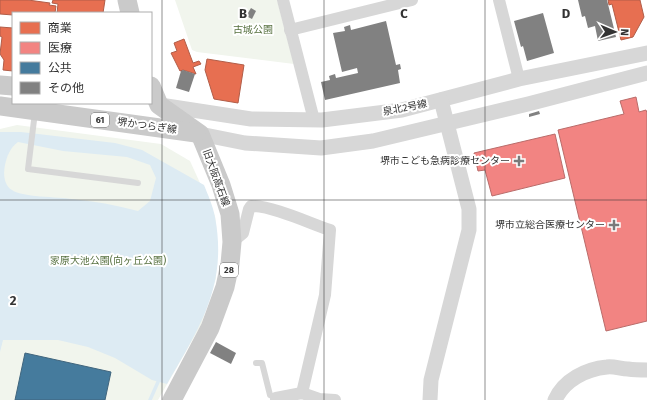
<svg xmlns="http://www.w3.org/2000/svg" width="647" height="400" viewBox="0 0 647 400" font-family="'Fira Sans','Noto Sans JP',sans-serif">
<rect width="100%" height="100%" fill="#fff"/>
<!-- green -->
<g fill="#f1f5ed">
<polygon points="175,0 277,0 294,64 197,52 192,50"/>
<polygon points="17,125 161,144 190,161 215,216 217,234 216,278 201,325 158,400 0,400 0,129"/>
</g>
<!-- water -->
<path fill="#ddebf3" fill-rule="evenodd" d="M0 132H21L115 143 142 150 204 185C208 195 213 206 215 217 228 286 199 328 167 384L152 380 115 358 88 347 58 340H3L0 352ZM18 142 63 151 127 157 150 165 156 178 150 201 138 211C116 205 94 201 72 199 59 197 20 197 12 190 4 185 3 174 5 165 7 156 10 148 18 142Z"/>
<!-- shops -->
<g fill="#e76f51" stroke="#b15d48">
<polygon points="0,0 28,0 50,3 49,5 56,6 55,13 13,13 13,15 0,14"/>
<polygon points="53,0 105,0 103,13 57,13 58,4 52,3"/>
<polygon points="608,0 640,0 644,17 633,37 621,40 612,4 609,5"/>
<polygon points="0,27 13,28 13,71 3,70 4,60 0,54 2,37 0,36"/>
<polygon points="184,39 193,63 199,61 201,64 193,67 196,74 183,70 180,71 171,53 177,51 174,43"/>
<polygon points="207,59 244,65 238,103 214,99 205,70"/>
</g>
<!-- health -->
<g fill="#f28482" stroke="#b96c6a">
<polygon points="636,97 639,112 646,110 647,113 647,321 606,331 558,130 624,114 620,101"/>
<polygon points="555,134 565,178 492,196 485,170 478,171 474,153"/>
</g>
<!-- public -->
<polygon fill="#457b9d" stroke="#40657d" points="25,353 111,372 105,400 15,400"/>
<g fill="none" stroke-linecap="round" stroke-linejoin="round">
<!-- stream -->
<polyline stroke="#ddebf3" stroke-width="3.5" points="150,400 158,382"/>
</g>
<!-- building -->
<g fill="#818181">
<polygon points="578,0 607,0 616,37 598,41 595,26 588,28 585,16 582,17"/>
<polygon points="251,8 256,11 252,19 246,16"/>
<polygon points="543,13 554,53 527,61 523,46 521,47 514,21"/>
<polygon points="386,21 396,65 400,64 401,69 398,70 400,83 325,100 321,82 330,80 329,76 335,74 336,78 358,73 357,68 342,72 333,33 345,31 344,27 350,25 351,30"/>
<polygon points="183,70 195,74 189,92 176,88 181,71"/>
<polygon points="539,111 540,114 529,117 529,114"/>
<polygon points="216,342 236,353 231,364 210,353"/>
</g>
<g fill="none" stroke-linecap="round" stroke-linejoin="round">
<!-- service -->
<g stroke="#d7d7d7" stroke-width="6">
<polyline points="35,112 28,169 138,183"/>
<polyline points="256,363 262,363 270,395 276,398"/>
</g>
<!-- minor -->
<g stroke="#d7d7d7" stroke-width="12">
<polyline points="283,0 314,120"/>
<polyline points="499,0 519,79"/>
<polyline points="290,30 412,0"/>
<path d="M232 242 243 233 249 209 251 206C273 206 309 223 330 230L325 295 302 393"/>
<polyline points="276,400 276,398 302,393 319,399 335,400"/>
</g>
<!-- tertiary -->
<g stroke="#d7d7d7" stroke-width="15">
<polyline points="160,105 251,119 322,120 402,110 519,79 647,53"/>
<polyline points="200,134 245,143 321,148 373,141 528,104 647,73"/>
<polyline points="430,400 431,380 469,230 469,209 441,100"/>
<path d="M555 400C564 380 586 369 607 367 614 366 621 369 628 369 635 370 641 370 647 370"/>
</g>
<!-- primary -->
<g stroke="#cacaca" stroke-width="19">
<polyline points="127,0 130,13"/>
<polyline points="0,85 13,86"/>
<polyline points="151,86 159,105 200,134 221,185 230,214 232,242 230,264 225,287 210,328 172,400"/>
<polyline points="0,106 196,133"/>
</g>
</g>
<!-- grid -->
<path fill="none" stroke="#333" stroke-width="1" stroke-opacity="0.55" d="M162 0V400M324 0V400M485 0V400M0 200H647"/>
<!-- markers -->
<g fill="#7a7a7a" stroke="#fff" stroke-width="1.5">
<path d="M517 155h4v4h4v4h-4v4h-4v-4h-4v-4h4z"/>
<path d="M612 219h4v4h4v4h-4v4h-4v-4h-4v-4h4z"/>
</g>
<g text-anchor="middle" dominant-baseline="central" stroke-width="4" stroke-linejoin="round" paint-order="stroke">
<!-- shield labels -->
<g fill="#fff" stroke="#707070" stroke-width="1">
<rect x="91" y="113" width="18" height="14" rx="3"/>
<rect x="220" y="263" width="18" height="14" rx="3"/>
</g>
<g font-size="9" font-weight="bold" fill="#333">
<text x="100" y="120">61</text>
<text x="229" y="270">28</text>
</g>
<!-- park labels -->
<g font-size="10" fill="#56703f" stroke="#fff">
<text x="253" y="30">古城公園</text>
<text x="108" y="261">家原大池公園(向ヶ丘公園)</text>
</g>
<!-- street labels -->
<g font-size="10" fill="#333" stroke="#fff">
<text transform="translate(405 108) rotate(-11)">泉北2号線</text>
<text transform="translate(147 126) rotate(8)">堺かつらぎ線</text>
<text transform="translate(216 178) rotate(70)">旧大阪高石線</text>
</g>
<!-- poi labels -->
<g font-size="10" fill="#333" stroke="#fff" text-anchor="end">
<text x="510" y="161">堺市こども急病診療センター</text>
<text x="605" y="225">堺市立総合医療センター</text>
</g>
</g>
<g font-size="13" text-anchor="middle" font-weight="bold" fill="#333" stroke="#fff" stroke-width="4" stroke-linejoin="round" paint-order="stroke">
<text x="243" y="18">B</text>
<text x="404" y="18">C</text>
<text x="566" y="18">D</text>
<text x="13" y="305">2</text>
</g>
<!-- legend -->
<rect x="12" y="12" width="140" height="92" fill="#ffffff" stroke="#adadad"/>
<rect x="20" y="22" width="20" height="12" fill="#e76f51" stroke="#adadad"/>
<text x="48" y="32" font-size="12" fill="#333333">商業</text>
<rect x="20" y="42" width="20" height="12" fill="#f28482" stroke="#adadad"/>
<text x="48" y="52" font-size="12" fill="#333333">医療</text>
<rect x="20" y="62" width="20" height="12" fill="#457b9d" stroke="#adadad"/>
<text x="48" y="72" font-size="12" fill="#333333">公共</text>
<rect x="20" y="82" width="20" height="12" fill="#818181" stroke="#adadad"/>
<text x="48" y="92" font-size="12" fill="#333333">その他</text>
<!-- north arrow -->
<g transform="translate(615 32) rotate(92)" stroke="#ffffff" stroke-width="3" paint-order="stroke">
<path d="M0-3L7 15L0 10L-7 15Z" fill="#333333"/>
<text y="-6" font-size="11" font-weight="bold" text-anchor="middle" fill="#333333">N</text>
</g>
</svg>
